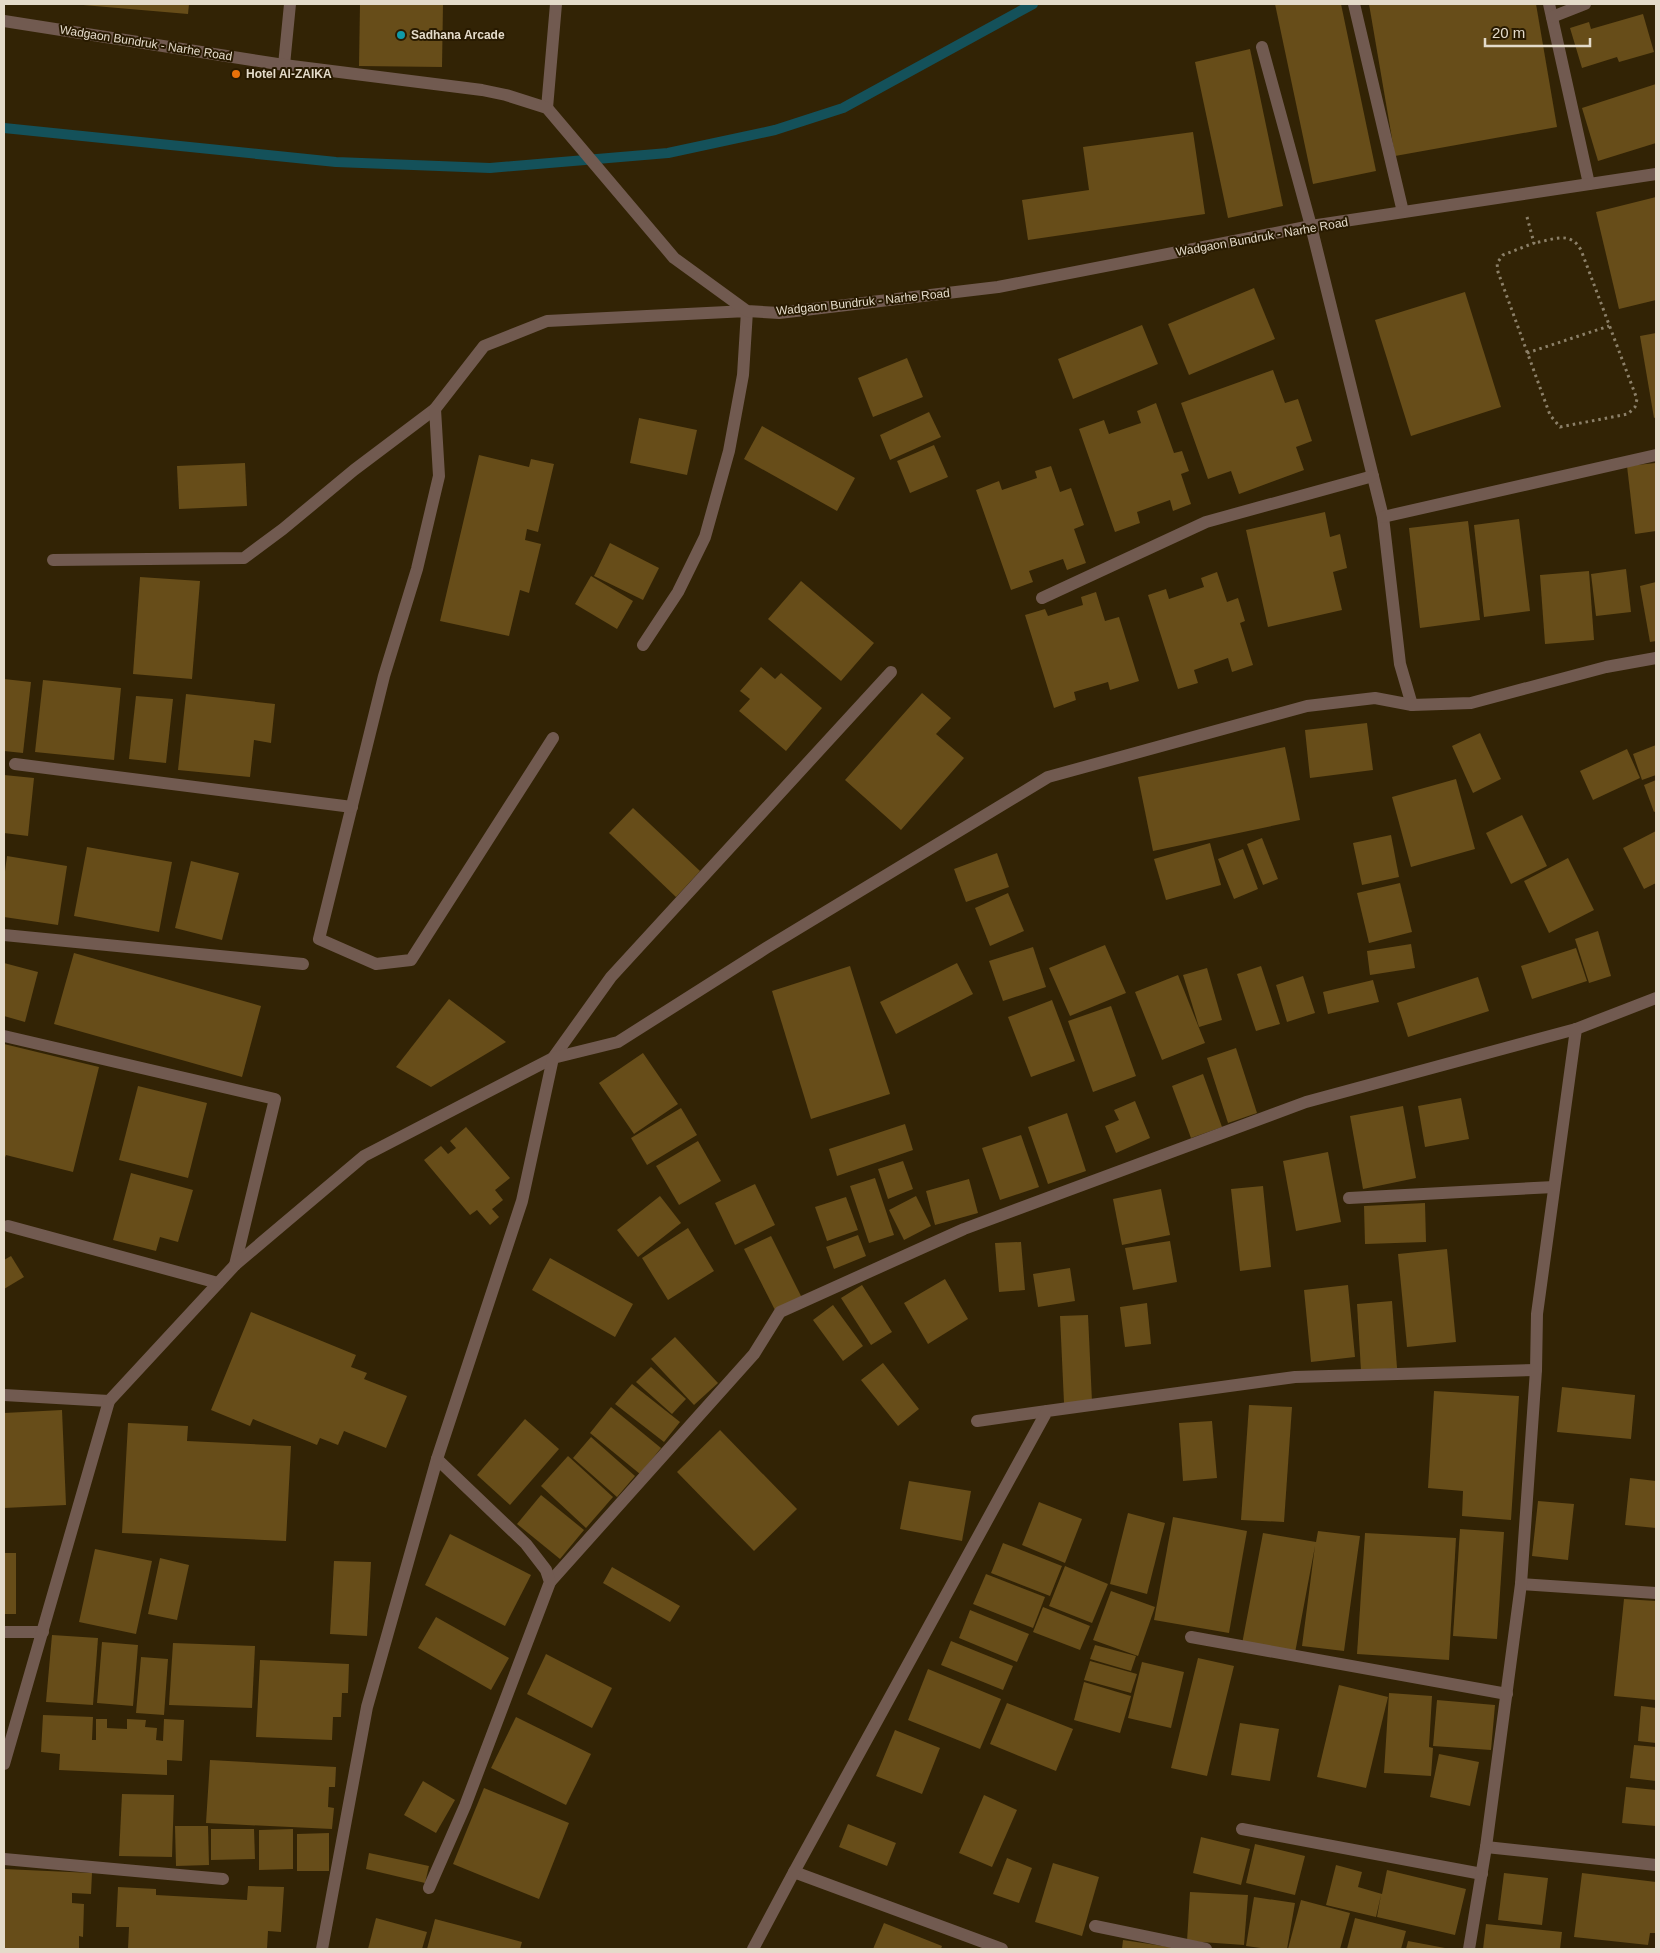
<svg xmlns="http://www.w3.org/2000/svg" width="1660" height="1953" viewBox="0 0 1660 1953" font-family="Helvetica,sans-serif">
<rect width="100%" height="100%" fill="#322305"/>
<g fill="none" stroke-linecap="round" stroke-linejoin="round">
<!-- stream -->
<polyline stroke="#14515a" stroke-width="10" points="4,128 336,162 490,168 668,153 775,130 843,108 1033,4"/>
</g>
<!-- building -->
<g fill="#674d19">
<polygon points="83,4 189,4 188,14 83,5"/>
<polygon points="360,4 443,4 442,67 359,66"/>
<polygon points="1275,4 1341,4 1376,171 1313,184"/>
<polygon points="1369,4 1536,4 1557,127 1395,156"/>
<polygon points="1643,14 1654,52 1619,62 1617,57 1582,68 1570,28 1589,22 1591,29"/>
<polygon points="1250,49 1283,206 1228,218 1195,62"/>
<polygon points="1656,84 1656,143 1598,161 1582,108"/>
<polygon points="1193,132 1205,214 1028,240 1022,200 1089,190 1083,147"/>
<polygon points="1656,197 1656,300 1619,309 1596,212"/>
<polygon points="1254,288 1275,339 1189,375 1168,324"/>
<polygon points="1465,292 1501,407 1411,436 1375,320"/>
<polygon points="1142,325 1158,364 1073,399 1058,359"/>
<polygon points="1656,333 1656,417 1654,418 1640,336"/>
<polygon points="907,358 923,397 873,417 858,378"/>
<polygon points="1273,370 1285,403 1298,399 1312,441 1296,447 1304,470 1239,494 1231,471 1208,479 1181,403"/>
<polygon points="1156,403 1174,453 1182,451 1189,471 1181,474 1191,504 1173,511 1170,500 1137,512 1140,523 1115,532 1079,429 1104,420 1109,434 1141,423 1137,411"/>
<polygon points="929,412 941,437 890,460 880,435"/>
<polygon points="639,418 697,430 687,475 630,463"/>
<polygon points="762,426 855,478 837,511 744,459"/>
<polygon points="934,445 948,477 910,493 897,461"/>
<polygon points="479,455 529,467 531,459 554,464 538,532 527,529 525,540 541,544 529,593 520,590 509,636 440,621"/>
<polygon points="245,463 247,506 179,509 177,466"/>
<polygon points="1656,463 1656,531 1635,534 1627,466"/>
<polygon points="1051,466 1060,492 1071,488 1084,525 1074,529 1086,563 1067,570 1063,559 1029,571 1033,582 1011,590 976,490 999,481 1002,490 1037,478 1035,471"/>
<polygon points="1325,512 1330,537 1340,534 1347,568 1333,572 1342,610 1268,627 1246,530"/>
<polygon points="1519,519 1530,611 1484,617 1474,525"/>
<polygon points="1468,521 1480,620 1420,628 1409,528"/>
<polygon points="610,543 659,568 643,600 594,576"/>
<polygon points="1626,569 1631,612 1596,616 1591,574"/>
<polygon points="1589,571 1594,640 1545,644 1540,575"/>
<polygon points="1217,572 1227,602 1238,598 1245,621 1240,623 1253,665 1232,672 1228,658 1194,670 1198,683 1178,689 1148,595 1166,589 1169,599 1204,587 1201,578"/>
<polygon points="591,576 633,601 617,629 575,604"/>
<polygon points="140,577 200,581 192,679 133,674"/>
<polygon points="801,581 874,643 841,681 768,619"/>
<polygon points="1656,582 1656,641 1650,642 1640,586"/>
<polygon points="1096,592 1105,621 1119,617 1139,681 1110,690 1108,682 1074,692 1076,700 1054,708 1025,615 1045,609 1048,616 1083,605 1081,597"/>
<polygon points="761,667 775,679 781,673 822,708 786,751 739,711 750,699 740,691"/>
<polygon points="4,679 31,682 23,753 4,751"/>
<polygon points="43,680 121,688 114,760 35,752"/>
<polygon points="922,693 951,718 936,734 964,758 901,830 845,780"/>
<polygon points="186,694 275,704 271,743 254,740 250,777 178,770"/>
<polygon points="136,696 173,699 166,763 129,759"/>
<polygon points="1367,723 1373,770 1310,778 1305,730"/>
<polygon points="1480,733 1501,779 1473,793 1452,746"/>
<polygon points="1656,745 1656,775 1642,780 1633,754"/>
<polygon points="1285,747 1300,820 1153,851 1138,777"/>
<polygon points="1627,749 1640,778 1593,800 1580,771"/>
<polygon points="4,775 34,778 28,836 4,833"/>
<polygon points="1456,779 1475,849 1411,867 1392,797"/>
<polygon points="1656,780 1656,811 1654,812 1644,785"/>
<polygon points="633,808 700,871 676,897 609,833"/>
<polygon points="1522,815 1547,866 1511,884 1486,833"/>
<polygon points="1656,831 1656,883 1644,889 1623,848"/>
<polygon points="1391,835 1399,877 1362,885 1353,843"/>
<polygon points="1262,838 1278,879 1263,885 1247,844"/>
<polygon points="1210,843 1221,885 1166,900 1154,859"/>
<polygon points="87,847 172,862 159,932 74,916"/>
<polygon points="1243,849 1258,889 1234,899 1218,859"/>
<polygon points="997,853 1009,887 966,902 954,869"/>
<polygon points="7,856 67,866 58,925 4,917 4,879"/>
<polygon points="1568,858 1594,910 1549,933 1524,881"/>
<polygon points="191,861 239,873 222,940 175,928"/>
<polygon points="1400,883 1412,932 1369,943 1357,893"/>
<polygon points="1008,893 1024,931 990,946 975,908"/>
<polygon points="1598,931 1611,976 1589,983 1575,939"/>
<polygon points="1411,944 1415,968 1370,975 1367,951"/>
<polygon points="1105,945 1126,993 1070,1016 1049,968"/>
<polygon points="1033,947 1046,987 1003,1001 989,961"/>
<polygon points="1576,948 1587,981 1532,999 1521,966"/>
<polygon points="74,953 261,1006 242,1077 54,1024"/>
<polygon points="4,963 38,972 25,1022 4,1016"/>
<polygon points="957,963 973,994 896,1034 880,1002"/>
<polygon points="850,966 890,1094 811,1119 772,991"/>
<polygon points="1261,966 1280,1024 1256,1031 1237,974"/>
<polygon points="1207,968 1222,1020 1199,1027 1183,975"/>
<polygon points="1178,975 1205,1043 1162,1060 1135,992"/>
<polygon points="1303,976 1315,1013 1287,1022 1276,985"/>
<polygon points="1478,977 1489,1011 1408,1037 1397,1003"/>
<polygon points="1373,980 1379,1002 1328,1014 1323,992"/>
<polygon points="449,999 506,1042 431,1087 396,1067"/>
<polygon points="1052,1000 1075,1061 1031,1077 1008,1017"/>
<polygon points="1111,1006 1136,1076 1093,1092 1068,1021"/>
<polygon points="4,1044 99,1067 73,1172 6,1155 4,1160"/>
<polygon points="1236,1048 1257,1113 1228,1123 1207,1058"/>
<polygon points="643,1053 678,1104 634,1134 599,1083"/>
<polygon points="1203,1074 1222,1127 1191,1138 1172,1086"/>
<polygon points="138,1086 207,1103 188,1178 119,1160"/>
<polygon points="1461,1098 1469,1139 1425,1147 1418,1106"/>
<polygon points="1135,1101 1150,1138 1116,1153 1105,1126 1119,1120 1114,1110"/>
<polygon points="1403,1106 1416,1178 1363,1189 1350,1116"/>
<polygon points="681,1108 697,1135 647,1165 631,1138"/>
<polygon points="1067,1113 1086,1171 1048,1184 1028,1127"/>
<polygon points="905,1124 913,1150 837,1176 829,1149"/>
<polygon points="466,1127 510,1178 495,1190 503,1200 492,1209 499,1217 490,1225 477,1210 470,1215 424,1160 441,1146 448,1154 456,1148 450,1141"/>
<polygon points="1021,1135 1039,1187 1000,1200 982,1148"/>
<polygon points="698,1141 721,1181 679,1205 656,1166"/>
<polygon points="1328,1152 1341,1222 1296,1231 1283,1161"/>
<polygon points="903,1161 913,1189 888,1199 878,1169"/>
<polygon points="131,1173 193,1190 178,1242 160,1237 156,1251 113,1240"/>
<polygon points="875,1178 894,1235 869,1243 850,1186"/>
<polygon points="969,1179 978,1213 935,1225 926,1191"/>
<polygon points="755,1184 775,1225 735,1245 715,1203"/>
<polygon points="1263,1186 1271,1267 1240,1271 1231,1189"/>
<polygon points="1161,1189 1170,1235 1122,1245 1113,1199"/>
<polygon points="660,1196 681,1223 638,1257 617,1230"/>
<polygon points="916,1196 931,1226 904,1240 889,1210"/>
<polygon points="846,1197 858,1230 827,1241 815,1207"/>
<polygon points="1425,1203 1426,1242 1365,1244 1364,1206"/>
<polygon points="688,1228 714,1271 668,1300 642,1258"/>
<polygon points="858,1235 866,1256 834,1269 826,1247"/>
<polygon points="771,1236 802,1298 776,1312 744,1249"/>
<polygon points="1170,1241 1177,1282 1133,1290 1125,1248"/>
<polygon points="1021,1242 1025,1290 999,1292 995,1243"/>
<polygon points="1447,1249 1456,1342 1407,1347 1398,1254"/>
<polygon points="11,1256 24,1277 4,1289 4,1260"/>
<polygon points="550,1258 633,1304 615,1337 532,1290"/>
<polygon points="1070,1268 1075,1301 1038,1307 1033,1274"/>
<polygon points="945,1279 968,1319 928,1344 904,1303"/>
<polygon points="862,1285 892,1332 871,1345 841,1298"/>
<polygon points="1348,1285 1355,1357 1311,1362 1304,1290"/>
<polygon points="1392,1301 1397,1368 1361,1371 1357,1304"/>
<polygon points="1147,1303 1151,1344 1125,1347 1120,1307"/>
<polygon points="833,1305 863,1346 843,1361 813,1320"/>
<polygon points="251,1312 356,1355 351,1367 367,1373 364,1379 407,1396 386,1448 344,1431 338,1445 320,1438 317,1445 253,1419 250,1426 211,1410"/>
<polygon points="1088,1315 1092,1402 1064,1403 1060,1316"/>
<polygon points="675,1337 718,1383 694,1405 651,1359"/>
<polygon points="883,1363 919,1409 898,1426 861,1380"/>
<polygon points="651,1367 686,1399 672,1414 636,1382"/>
<polygon points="632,1384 680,1422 664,1442 615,1404"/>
<polygon points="1562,1387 1635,1395 1631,1439 1557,1432"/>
<polygon points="1434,1391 1519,1396 1511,1520 1462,1516 1463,1491 1428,1488"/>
<polygon points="1249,1405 1292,1407 1284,1522 1241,1520"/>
<polygon points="611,1407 661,1448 640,1474 590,1433"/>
<polygon points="62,1410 66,1505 4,1508 4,1413"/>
<polygon points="525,1419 559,1449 510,1505 477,1475"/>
<polygon points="1212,1421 1217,1478 1183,1481 1179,1423"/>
<polygon points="128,1423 188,1426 187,1441 291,1446 286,1541 122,1533"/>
<polygon points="720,1430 797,1509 754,1551 677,1472"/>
<polygon points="591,1437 635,1476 617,1497 573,1458"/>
<polygon points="568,1456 613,1497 586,1528 541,1486"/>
<polygon points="1630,1478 1656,1481 1656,1528 1625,1525"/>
<polygon points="909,1481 971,1491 962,1541 900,1529"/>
<polygon points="541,1495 584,1530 560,1559 517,1524"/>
<polygon points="1538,1501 1574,1504 1568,1560 1532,1556"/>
<polygon points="1039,1502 1082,1519 1065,1563 1022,1545"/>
<polygon points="1128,1513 1165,1523 1147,1594 1110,1584"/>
<polygon points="1173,1517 1247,1531 1229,1633 1154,1620"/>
<polygon points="1460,1529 1504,1532 1497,1639 1453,1636"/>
<polygon points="1318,1531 1360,1536 1344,1651 1302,1646 1315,1546 1295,1653 1242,1644 1263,1533 1316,1542"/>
<polygon points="1365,1533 1456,1538 1449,1660 1357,1654"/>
<polygon points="450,1534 531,1575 505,1626 425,1585"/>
<polygon points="1003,1543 1062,1566 1050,1596 991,1573"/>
<polygon points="95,1549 152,1561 136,1634 79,1622"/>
<rect x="4" y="1553" width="12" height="61"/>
<polygon points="160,1558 189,1565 177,1620 148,1614"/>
<polygon points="334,1561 371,1562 367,1636 330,1634"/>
<polygon points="1065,1566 1108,1584 1092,1623 1049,1606"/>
<polygon points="612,1567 680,1606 670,1622 603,1583"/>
<polygon points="986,1574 1045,1597 1033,1628 973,1604"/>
<polygon points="1111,1591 1155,1607 1138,1656 1093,1640"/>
<polygon points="1624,1599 1656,1601 1656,1700 1614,1696"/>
<polygon points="1043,1607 1090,1626 1080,1650 1033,1632"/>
<polygon points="970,1610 1029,1634 1017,1662 959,1638"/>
<polygon points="436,1617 509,1658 491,1690 418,1648"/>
<polygon points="52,1635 98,1638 93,1705 46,1702"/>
<polygon points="951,1641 1013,1666 1003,1690 941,1665"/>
<polygon points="102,1642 138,1645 133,1706 97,1703"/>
<polygon points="173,1643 255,1646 252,1708 169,1705"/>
<polygon points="1095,1645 1136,1656 1131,1671 1090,1659"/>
<polygon points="546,1654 612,1688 592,1728 527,1694"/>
<polygon points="141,1657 168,1659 164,1715 136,1713"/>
<polygon points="1198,1658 1234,1666 1207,1776 1171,1768"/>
<polygon points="260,1660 349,1664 348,1693 342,1693 341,1717 333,1717 332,1740 256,1737"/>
<polygon points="1090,1661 1137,1674 1131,1693 1084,1680"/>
<polygon points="1142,1662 1184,1672 1171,1728 1128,1718"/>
<polygon points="928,1669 1001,1699 980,1749 908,1720"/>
<polygon points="1084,1682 1131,1696 1120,1733 1074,1720"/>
<polygon points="1339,1685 1388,1697 1366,1788 1317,1777"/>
<polygon points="1389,1693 1432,1696 1429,1747 1433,1748 1431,1776 1384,1773"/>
<polygon points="1437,1700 1495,1705 1491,1750 1433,1746"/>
<polygon points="1007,1703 1073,1729 1056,1771 990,1744"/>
<polygon points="1641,1706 1656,1708 1656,1743 1638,1741"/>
<polygon points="43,1715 93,1717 92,1740 96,1740 96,1719 107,1719 107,1728 127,1729 127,1719 146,1720 145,1727 157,1728 156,1740 163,1741 164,1719 184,1720 182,1761 167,1760 167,1775 59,1770 60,1754 41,1752"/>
<polygon points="516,1717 591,1754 566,1805 491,1768"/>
<polygon points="1240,1723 1279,1729 1270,1781 1231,1775"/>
<polygon points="895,1730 940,1748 922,1794 876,1776"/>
<polygon points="1634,1745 1656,1747 1656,1781 1630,1778"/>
<polygon points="1439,1754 1479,1762 1470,1806 1430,1797"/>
<polygon points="210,1760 336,1767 335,1787 329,1787 328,1807 334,1808 332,1829 206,1823"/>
<polygon points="423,1781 455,1800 436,1833 404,1815"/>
<polygon points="1626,1787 1656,1790 1656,1826 1622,1823"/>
<polygon points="484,1788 569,1823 539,1899 453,1864"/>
<polygon points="122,1794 174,1795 172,1857 119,1856"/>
<polygon points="984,1795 1017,1810 992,1867 959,1853"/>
<polygon points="848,1824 896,1843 887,1866 839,1847"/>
<polygon points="175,1826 208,1826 209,1865 176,1866"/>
<polygon points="211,1829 254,1829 255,1859 211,1860"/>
<polygon points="293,1829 293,1869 259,1870 259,1830"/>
<polygon points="329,1833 329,1871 297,1871 297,1834"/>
<polygon points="1201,1837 1250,1849 1241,1885 1193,1873"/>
<polygon points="1255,1844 1305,1856 1295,1895 1246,1883"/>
<polygon points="369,1853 429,1866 425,1883 366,1869"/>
<polygon points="1007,1858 1032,1868 1019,1903 993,1894"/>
<polygon points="1053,1863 1099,1877 1082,1936 1035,1922"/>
<polygon points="1336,1865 1362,1872 1358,1887 1382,1894 1387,1870 1466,1889 1455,1935 1377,1917 1381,1895 1376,1917 1326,1905"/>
<polygon points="4,1869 92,1873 91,1894 72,1893 72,1903 84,1904 83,1937 79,1936 79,1949 4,1949"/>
<polygon points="1504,1873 1548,1878 1542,1925 1498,1920"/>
<polygon points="1582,1873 1656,1882 1656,1933 1650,1933 1648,1945 1574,1937"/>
<polygon points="248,1886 284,1887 281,1932 268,1931 267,1949 128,1949 129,1927 116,1927 118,1887 156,1889 156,1895 247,1900"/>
<polygon points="1190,1892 1248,1895 1244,1945 1187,1941"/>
<polygon points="1254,1897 1295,1903 1287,1949 1268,1949 1246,1946"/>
<polygon points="1301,1900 1350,1913 1340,1949 1288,1949"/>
<polygon points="376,1918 427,1932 422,1949 368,1949"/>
<polygon points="1355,1918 1406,1931 1401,1949 1347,1949"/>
<polygon points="435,1919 522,1942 520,1949 427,1949"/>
<polygon points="884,1923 942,1946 941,1949 873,1949"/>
<polygon points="1486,1924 1562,1932 1560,1949 1483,1949"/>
<polygon points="1123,1940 1176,1948 1176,1949 1122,1949"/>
<polygon points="1408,1941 1445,1948 1445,1949 1406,1949"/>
</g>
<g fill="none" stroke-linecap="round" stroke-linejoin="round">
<!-- path -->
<g stroke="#8c8069" stroke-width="3" stroke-dasharray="2.5 4" stroke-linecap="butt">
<path d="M1527 217 1534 243 1503 255 1497 263 1498 272 1550 415 1560 427 1628 414 1635 407 1637 399 1581 250C1570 230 1553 240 1534 243"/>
<polyline points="1527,353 1609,326"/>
</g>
<!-- service -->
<g stroke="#715a50" stroke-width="12">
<polyline points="1354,4 1403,212"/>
<polyline points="4,1859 223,1879"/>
</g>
<!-- minor -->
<g stroke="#715a50" stroke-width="12">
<polyline points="1549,4 1589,184"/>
<polyline points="1552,17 1585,4"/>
<polyline points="1262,47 1311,226 1383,517 1400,664 1412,705"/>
<polyline points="284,65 290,4"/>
<polyline points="547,108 556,4"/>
<polyline points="1383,517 1656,455"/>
<polyline points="53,560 244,558 283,529 354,470 435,409"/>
<polyline points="1042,598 1206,522 1373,476"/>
<polyline points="553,738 411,960 376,964 319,939 384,676 417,569 439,476 435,409 484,346 547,321 747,311 743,375 729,451 705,537 678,592 643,645"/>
<polyline points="15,764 352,807"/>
<polyline points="4,935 303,964"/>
<polyline points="4,1036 275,1099 235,1265"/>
<polyline points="1349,1198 1554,1187"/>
<polyline points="8,1226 218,1283"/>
<polyline points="4,1395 109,1401"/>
<polyline points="977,1421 1047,1411"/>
<polyline points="550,1582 754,1354 780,1312 964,1229 1306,1102 1576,1029 1656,998"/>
<polyline points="1521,1584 1656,1593"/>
<polyline points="4,1632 43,1632"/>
<polyline points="1191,1637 1507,1694"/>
<polyline points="4,1764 109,1401 235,1265 364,1156 553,1058 611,977 891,672"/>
<polyline points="1242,1829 1482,1874"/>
<polyline points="1486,1847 1656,1865"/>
<polyline points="794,1872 1002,1949"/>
<polyline points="429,1888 465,1806 550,1582 546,1570 526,1544 437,1459"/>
<polyline points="1095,1926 1206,1949"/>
<polyline points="322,1949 367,1707 437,1459 522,1201 553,1058 618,1042 766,948 1048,777 1307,706 1375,698 1412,705 1471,703 1606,667 1656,658"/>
<polyline points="753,1949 794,1872 1047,1411 1295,1377 1536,1370"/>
<polyline points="1469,1949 1486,1847 1521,1584 1536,1370 1537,1314 1576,1029"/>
</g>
<!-- tertiary -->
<polyline stroke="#715a50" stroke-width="12" points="4,21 284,65 482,90 506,95 547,108 674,258 747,311 779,313 998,287 1311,226 1656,174"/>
</g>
<!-- markers -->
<circle fill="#0f9aa8" stroke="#281a00" stroke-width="2" cx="401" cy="35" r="5"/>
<circle fill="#e8710a" stroke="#281a00" stroke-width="2" cx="236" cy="74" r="5"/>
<g text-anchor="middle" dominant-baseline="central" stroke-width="4" stroke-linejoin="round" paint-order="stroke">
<!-- poi labels -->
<g font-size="12" font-weight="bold" fill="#e4dbca" stroke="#281a00" text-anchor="start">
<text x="411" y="35">Sadhana Arcade</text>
<text x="246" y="74">Hotel Al-ZAIKA</text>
</g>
<!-- street labels -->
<g font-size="12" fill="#e4dbca" stroke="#281a00">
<text transform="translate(146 43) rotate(9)">Wadgaon Bundruk - Narhe Road</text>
<text transform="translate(1262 237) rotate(-10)">Wadgaon Bundruk - Narhe Road</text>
<text transform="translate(863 302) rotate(-6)">Wadgaon Bundruk - Narhe Road</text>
</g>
</g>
<!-- border -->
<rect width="1660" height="1953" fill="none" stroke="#e4dbca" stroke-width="10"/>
<!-- scale -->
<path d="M1485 38v8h105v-8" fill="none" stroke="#e4dbca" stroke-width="2.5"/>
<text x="1492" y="38" font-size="15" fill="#e4dbca" stroke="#281a00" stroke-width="4" paint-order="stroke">20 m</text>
</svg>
